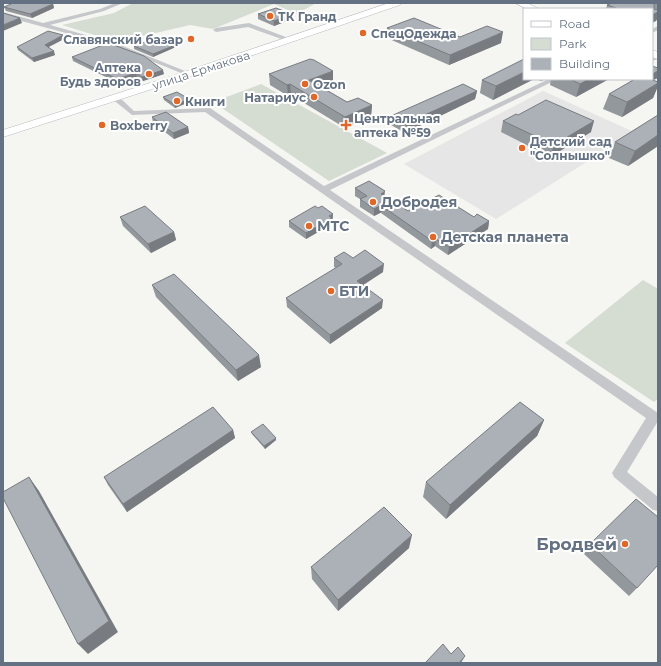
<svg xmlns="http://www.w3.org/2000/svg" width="661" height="666" viewBox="0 0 661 666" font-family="Montserrat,sans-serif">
<rect width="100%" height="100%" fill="#f5f5f1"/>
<!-- built -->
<polygon fill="#e5e6e5" points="543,91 634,132 496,219 404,164"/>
<!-- green -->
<g fill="#d5dcd2">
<polygon points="133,3 316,3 297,14 274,4 213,29 190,25 117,42 62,25 114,13"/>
<polygon points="261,84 387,153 329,181 213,102"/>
<polygon points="643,280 658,289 658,399 654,402 565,343"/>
</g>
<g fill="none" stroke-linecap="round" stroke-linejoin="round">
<!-- secondary casing -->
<g stroke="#b7babf" stroke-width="1">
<g id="secondary">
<polygon points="389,3 401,3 400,5 177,81 3,137 3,130 169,77"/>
<polygon points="515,3 527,3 539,9 527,9"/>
<polygon points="652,50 658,52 658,59 652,57"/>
</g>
</g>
<!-- street -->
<g fill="#c5c7cb" fill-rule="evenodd">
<polygon points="115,3 123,3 104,11 50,25 118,44 190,73 190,75 186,75 114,46 3,16 3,12 43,23 100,9"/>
<polygon points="652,14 658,16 658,20 652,18"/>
<polygon points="249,23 291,39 292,40 287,41 248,27 216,32 213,30 216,28"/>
<polygon points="658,26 658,30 652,33 652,29"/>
<polygon points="658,55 658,59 652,61 652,57"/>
<polygon points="549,79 558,79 330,190 658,413 658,421 627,472 658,497 658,511 653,510 614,477 612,473 646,418 205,112 132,115 111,98 112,96 118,96 134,111 210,108 324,186"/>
</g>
<!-- secondary -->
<use href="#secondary" fill="#fff" fill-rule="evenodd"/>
</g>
<!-- wall -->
<g fill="#93989d">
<polygon points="612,3 658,3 658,17 656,21 652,9 606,9 607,5"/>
<polygon points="53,4 54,8 32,18 6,11 4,7"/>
<polygon points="258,14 292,19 274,26 258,19"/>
<polygon points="387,28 460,37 501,43 449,65 387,38"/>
<polygon points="64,39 49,47 55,55 34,62 18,50 17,47"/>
<polygon points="178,44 178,46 153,57 134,49 134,46"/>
<polygon points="72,57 164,74 143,81 137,77 118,83 73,61"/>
<polygon points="658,68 658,77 653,80 658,82 658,86 653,98 622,117 603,109 609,94 632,81 629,79 652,79"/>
<polygon points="269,74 333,82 320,87 347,102 372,105 371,116 345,128 291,95 288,96 270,85"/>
<polygon points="534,79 493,100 480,93 482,80"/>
<polygon points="537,79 546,79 541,81"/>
<polygon points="551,79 609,79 576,97 550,85"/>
<polygon points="477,91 475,99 405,133 391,125 391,116"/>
<polygon points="163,97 189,99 189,102 175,108 164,100"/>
<polygon points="518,115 591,132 550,157 501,132 503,121"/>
<polygon points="658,115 658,146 628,166 609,158 615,142"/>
<polygon points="152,117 188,127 189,133 174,139 153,123"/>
<polygon points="355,188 385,196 408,211 474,217 489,221 488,229 448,255 435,246 431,249 381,213 382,212 374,216 360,207 360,199 355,196"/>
<polygon points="318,208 333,214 332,224 306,239 289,227 289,221"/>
<polygon points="120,217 174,232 176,240 151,253 123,226"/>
<polygon points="334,258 353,258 383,272 363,285 382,308 330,344 287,307 286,298 336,268 334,267"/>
<polygon points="152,285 261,367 238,381 156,297"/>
<polygon points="544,420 537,436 446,519 423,497 426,482"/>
<polygon points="233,430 235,438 127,512 108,485 104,477"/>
<polygon points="251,432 276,440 265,449 252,434"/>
<polygon points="590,544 637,588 629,596 583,553"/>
<polygon points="409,548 338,611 312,579 311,567"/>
</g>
<!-- shaded-wall -->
<g fill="#787c80">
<polygon points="53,4 54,8 32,18 30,14"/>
<polygon points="658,12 658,17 656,21 652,23 652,15"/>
<polygon points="292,14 292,19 274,26 274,21"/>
<polygon points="20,18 22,23 3,31 3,25"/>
<polygon points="503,32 501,43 449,65 450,55"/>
<polygon points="63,35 64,39 46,48 45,45"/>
<polygon points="178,44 178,46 153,57 153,54"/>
<polygon points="54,51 55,55 34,62 32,58"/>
<polygon points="163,70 164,74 143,81 142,77"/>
<polygon points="333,71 333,82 309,91 309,80"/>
<polygon points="658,71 658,78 643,85 646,79 652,79 652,74"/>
<polygon points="524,72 524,79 534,79 493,100 496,86"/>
<polygon points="136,73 137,77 118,83 117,79"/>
<polygon points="589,79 609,79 576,97 580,84"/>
<polygon points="658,83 658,86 653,98 622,117 627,102"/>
<polygon points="290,84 291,95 288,96 287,85"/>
<polygon points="477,91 475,99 405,133 405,124"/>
<polygon points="189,99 189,102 175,108 175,105"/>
<polygon points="372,105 371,116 345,128 345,117"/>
<polygon points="594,121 591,132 550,157 554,145"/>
<polygon points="188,127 189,133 174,139 173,133"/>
<polygon points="658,135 658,146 628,166 635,151"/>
<polygon points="385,191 384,199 381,194"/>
<polygon points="383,204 382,206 382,212 374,216 374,209"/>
<polygon points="333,214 332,224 306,239 306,233"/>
<polygon points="489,221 488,229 448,255 449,247"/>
<polygon points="174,232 176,240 151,253 148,244"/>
<polygon points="436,239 435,246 431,249 432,241"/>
<polygon points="384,264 383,272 357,289 357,281"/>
<polygon points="383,300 382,308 330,344 330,335"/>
<polygon points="259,355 261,367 238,381 236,370"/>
<polygon points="544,420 537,436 446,519 450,505"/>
<polygon points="233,430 235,438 127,512 123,504"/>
<polygon points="276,438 276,440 265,449 264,446"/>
<polygon points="29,477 39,491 118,632 88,654 78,644"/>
<polygon points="412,535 409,548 338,611 338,600"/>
<polygon points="465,656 461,663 459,663"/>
</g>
<!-- building -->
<g fill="#abb1b7" stroke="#787c80">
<polygon points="13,3 50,3 53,4 30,14 4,7"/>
<polygon points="612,3 656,3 654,4 654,9 658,10 658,12 652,15 652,9 619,9 607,5"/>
<polygon points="276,8 292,14 274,21 258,14"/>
<polygon points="3,13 20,18 3,25"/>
<polygon points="414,18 460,37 487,26 503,32 450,55 387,28"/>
<polygon points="48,31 63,35 45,45 54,51 32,58 17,47"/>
<polygon points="162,36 178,44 153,54 134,46"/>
<polygon points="108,43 144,56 163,70 142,77 136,73 117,79 72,57"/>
<polygon points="310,59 314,60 333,71 309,80 347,102 358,98 372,105 345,117 290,84 287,85 269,74"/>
<polygon points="524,59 524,72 496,86 482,80"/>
<polygon points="652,66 658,68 658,71 652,74"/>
<polygon points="570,79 589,79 580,84"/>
<polygon points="635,79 650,79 658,82 658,83 627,102 609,94"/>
<polygon points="463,84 477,91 405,124 391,116"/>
<polygon points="177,92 189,99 175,105 163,97"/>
<polygon points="546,100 594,121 554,145 503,121 516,114 518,115"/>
<polygon points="166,112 188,127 173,133 152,117"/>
<polygon points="658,115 658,135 635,151 615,142"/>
<polygon points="369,181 385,191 381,194 408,211 439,195 474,217 477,214 489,221 449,247 436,239 432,241 382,206 383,204 374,209 360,199 367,196 355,188"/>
<polygon points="145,206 174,232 148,244 120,217"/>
<polygon points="315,206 318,208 322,206 333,214 329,216 332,218 306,233 289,221"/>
<polygon points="365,250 384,264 357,281 383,300 330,335 286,298 342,264 334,258 344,252 353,258"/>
<polygon points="174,274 259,355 236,370 152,285"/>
<polygon points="520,402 544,420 450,505 426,482"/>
<polygon points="213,407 233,430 123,504 104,477"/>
<polygon points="263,424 276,438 264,446 251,432"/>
<polygon points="29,477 109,621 78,644 3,498 3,492"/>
<polygon points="636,499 658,517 658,565 637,588 590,544"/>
<polygon points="384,507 412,535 338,600 311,567"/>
<polygon points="443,644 451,654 458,647 465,656 459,663 427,663 426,662"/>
</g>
<!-- markers -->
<g fill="#e06727" stroke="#fff" stroke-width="1.5">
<circle cx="270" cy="16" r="4"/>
<circle cx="363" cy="33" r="4"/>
<circle cx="191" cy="39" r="4"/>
<circle cx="149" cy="74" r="4"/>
<circle cx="305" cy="84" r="4"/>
<circle cx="314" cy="97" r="4"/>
<circle cx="177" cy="101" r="4"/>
<circle cx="102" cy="125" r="4"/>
<path d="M344 119h4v4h4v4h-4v4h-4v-4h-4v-4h4z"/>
<circle cx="522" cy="148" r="4"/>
<circle cx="373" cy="202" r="4"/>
<circle cx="309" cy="226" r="4"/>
<circle cx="433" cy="237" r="4"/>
<circle cx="331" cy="291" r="4"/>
<circle cx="625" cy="544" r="4"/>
</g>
<g text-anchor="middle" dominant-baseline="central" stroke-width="4" stroke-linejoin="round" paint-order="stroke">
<!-- far-poi labels -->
<g font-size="12" font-weight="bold" fill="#647182" stroke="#fff" text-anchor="start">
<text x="278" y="16">ТК Гранд</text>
<text x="371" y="33">СпецОдежда</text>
<text x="183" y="39" text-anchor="end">Славянский базар</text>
<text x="141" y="67" text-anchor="end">Аптека<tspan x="141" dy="14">Будь здоров</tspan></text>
<text x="313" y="84">Ozon</text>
<text x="306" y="97" text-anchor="end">Натариус</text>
<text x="185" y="101">Книги</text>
<text x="354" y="118">Центральная<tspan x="354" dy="14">аптека №59</tspan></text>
<text x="110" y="125">Boxberry</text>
<text x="530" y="141">Детский сад<tspan x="530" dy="14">"Солнышко"</tspan></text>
</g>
<!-- far-street labels -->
<g font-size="12" fill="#647182" stroke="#fff">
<text transform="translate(201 70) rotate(-18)">улица Ермакова</text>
</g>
<!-- poi labels -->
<g font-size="14" font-weight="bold" fill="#647182" stroke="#fff" text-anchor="start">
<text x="381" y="202">Добродея</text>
<text x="317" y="226">МТС</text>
<text x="441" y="237">Детская планета</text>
<text x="339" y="291">БТИ</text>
</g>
<!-- near-poi labels -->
<g font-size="17" font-weight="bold" fill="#647182" stroke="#fff" text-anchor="end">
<text x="617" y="544">Бродвей</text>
</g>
</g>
<!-- border -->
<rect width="661" height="666" fill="none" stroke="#647182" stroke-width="8"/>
<!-- legend -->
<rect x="523" y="8" width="130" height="72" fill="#ffffff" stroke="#c1c6cd"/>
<rect x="531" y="21" width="20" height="6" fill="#ffffff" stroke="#c1c6cd"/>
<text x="559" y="28" font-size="12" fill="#647182">Road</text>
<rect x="531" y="38" width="20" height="12" fill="#d5dcd2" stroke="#c1c6cd"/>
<text x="559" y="48" font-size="12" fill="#647182">Park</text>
<rect x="531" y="58" width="20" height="12" fill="#abb1b7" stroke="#c1c6cd"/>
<text x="559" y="68" font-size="12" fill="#647182">Building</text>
</svg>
